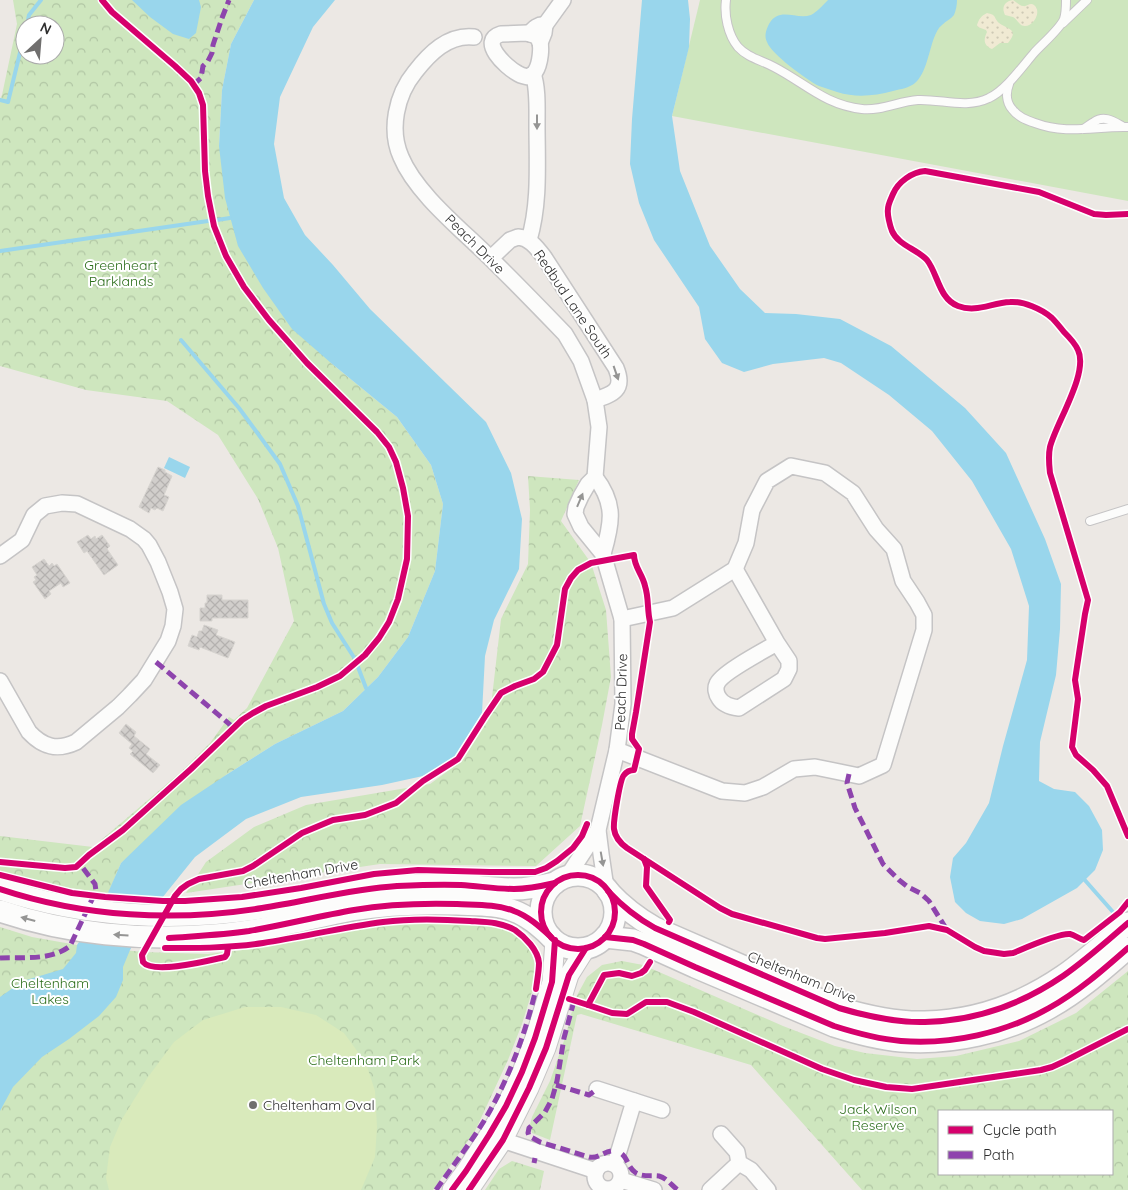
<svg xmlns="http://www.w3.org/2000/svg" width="1128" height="1190" viewBox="0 0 1128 1190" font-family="Quicksand,sans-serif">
<defs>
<pattern id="forest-crowns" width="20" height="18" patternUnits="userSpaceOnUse" patternTransform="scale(1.25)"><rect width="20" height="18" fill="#cee6be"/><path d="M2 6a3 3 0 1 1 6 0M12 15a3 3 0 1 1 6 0" fill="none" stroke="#b1c6a4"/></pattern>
<pattern id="sand-dots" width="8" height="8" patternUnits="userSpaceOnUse" patternTransform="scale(1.25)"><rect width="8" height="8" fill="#f0ead3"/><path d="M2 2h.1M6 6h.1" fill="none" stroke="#cec9b5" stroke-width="1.8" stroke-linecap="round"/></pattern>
<pattern id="building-cross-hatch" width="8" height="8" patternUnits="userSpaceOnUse" patternTransform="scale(1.25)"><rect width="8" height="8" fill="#d1cecb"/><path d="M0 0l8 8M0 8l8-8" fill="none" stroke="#b4b1af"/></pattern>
</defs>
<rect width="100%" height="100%" fill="#ece8e4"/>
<!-- grass -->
<polygon fill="#cee6be" points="700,0 1128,0 1128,201 672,116"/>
<!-- forest -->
<g fill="url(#forest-crowns)" fill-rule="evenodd">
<path d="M13 0H254L231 44 222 90 219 146 331 363 397 417 431 465 443 504 435 571 408 637 378 677 343 711 275 744 226 775 121 863 108 894 51 885 0 871V836L93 847 182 771 210 743 229 717 234 720 247 708 294 621 278 548 258 499 218 435 167 401 86 390 0 366V99L2 95 17 24ZM25 25H55V55H25Z"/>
<polygon points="528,476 579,480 561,521 591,563 606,610 611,677 602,725 580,826 536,866 380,864 186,893 206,862 254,827 306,805 430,784 459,763 490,715 501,619 528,564 530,510"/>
<polygon points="423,922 495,926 512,932 529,946 535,964 535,982 522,1024 508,1060 475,1131 433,1190 0,1190 0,927 32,937 77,945 143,952 208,954 251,949 305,938 376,926"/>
<path d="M622 961 643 965 783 1026 835 1046 865 1053 917 1059 956 1056 1019 1041 1076 1013 1128 971V1190H862L751 1065 581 1014 577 1015 550 1140 532 1133 530 1125 532 1117 550 1081 566 1035 575 999 587 977 602 965ZM939 1111H1112V1174H939Z"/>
<polygon points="512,1161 544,1171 540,1190 485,1190 499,1169"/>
</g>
<!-- sand -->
<g fill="url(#sand-dots)">
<path d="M1013 0C1016 2 1020 6 1023 6 1027 7 1030 2 1034 5 1042 11 1034 26 1025 26 1019 26 1018 20 1013 17 1010 16 1008 16 1005 15 1001 7 1005 1 1013 0Z"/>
<path d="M987 13C997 15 993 17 999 23 1007 29 1020 29 1008 43H1000L992 49C984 46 983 40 987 32L986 30 978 27 977 25C979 19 981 16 987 13Z"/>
</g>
<!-- pitch -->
<polygon fill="#d9eabb" points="245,1007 281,1007 316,1015 344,1033 366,1063 375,1091 377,1127 375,1157 361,1190 109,1190 106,1178 110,1147 122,1119 148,1077 174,1042 203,1020"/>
<!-- water -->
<g fill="#99d6ec">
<polygon points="132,0 199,0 201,7 196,33 189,39 173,34 150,17"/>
<polygon points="254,0 335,0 313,27 280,97 274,144 284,198 305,235 333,265 370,309 486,422 511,473 522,519 519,569 494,620 485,656 482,713 455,757 423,776 382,785 301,797 246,819 195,857 154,908 130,950 123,967 123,980 116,997 99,1016 69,1039 42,1057 13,1087 0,1111 0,997 23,981 63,969 76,953 77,945 100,911 121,863 181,805 226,775 275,744 343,711 378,677 408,637 435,571 443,504 431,465 397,417 331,363 292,329 263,288 238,246 225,198 219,146 222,90 231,44"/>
<polygon points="642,0 688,0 690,19 689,47 672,116 680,171 710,246 740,289 765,313 796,314 840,319 891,346 965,408 1006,453 1045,539 1061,584 1060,629 1056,675 1040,742 1039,781 1054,789 1075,792 1089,806 1102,830 1103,850 1095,870 1077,888 1022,919 1004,924 980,921 966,913 955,902 950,877 953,858 966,843 989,803 1003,746 1027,660 1029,606 1011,549 972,481 932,431 889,395 841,363 824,358 773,364 744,372 722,363 705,339 699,307 654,240 639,203 630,164 632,119"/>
<path d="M828 0H957C957 5 956 10 954 15 951 19 946 21 942 25 938 28 936 33 934 38 929 51 926 74 915 83 909 88 901 89 893 91 874 96 856 98 837 92 831 90 825 88 819 86 807 80 771 54 767 42 764 36 766 30 769 24 779 6 796 20 811 15 817 12 823 5 828 0Z"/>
<polygon points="169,457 190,467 185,478 164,468"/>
</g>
<!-- pier -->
<polygon fill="#ece8e4" points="105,894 118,895 165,898 156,909 98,910"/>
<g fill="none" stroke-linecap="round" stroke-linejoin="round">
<!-- stream -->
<g stroke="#99d6ec" stroke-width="4">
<polyline points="27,25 29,15 41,0"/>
<polyline points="0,100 8,102 25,32"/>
<polyline points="217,220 230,218"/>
<polyline points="0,251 208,221"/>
<polyline points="181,340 239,408 280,464 298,506 324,604 332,623 355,659"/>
<polyline points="358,667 366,688"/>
<polyline points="1083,878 1113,912"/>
</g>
</g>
<!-- building -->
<g fill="url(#building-cross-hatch)" stroke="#d7d4d0">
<polygon points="158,467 165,470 165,472 172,476 164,495 169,497 163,511 157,508 155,510 151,508 149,513 139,507"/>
<polygon points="88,535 91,539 95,536 96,539 102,535 110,546 107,549 118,565 104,575 87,551 84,553 77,542"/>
<polygon points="44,559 49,566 52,563 54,566 57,564 70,583 63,587 61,583 49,591 51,594 45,599 33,582 36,580 34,577 37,575 32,567"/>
<polygon points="207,595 222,595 222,600 248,600 248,618 212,618 212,621 200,621 200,608 205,608 205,603 207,603"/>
<polygon points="204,625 218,630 216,635 235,642 228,658 200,647 199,650 188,646 192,635 197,637 199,631 202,631"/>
<polygon points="126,724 136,732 134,736 150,749 146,754 160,765 153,773 130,754 133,751 129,748 132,744 119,733"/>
</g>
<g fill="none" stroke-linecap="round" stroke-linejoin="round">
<!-- service casing -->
<g stroke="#c5c4c5" stroke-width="10">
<g id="service">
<path d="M726 0C724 15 728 35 738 47 748 58 761 60 774 67 805 83 825 105 862 109 882 111 899 101 918 100 942 99 966 109 989 98 1005 91 1022 67 1034 53 1042 44 1060 29 1064 19 1066 13 1066 6 1066 0"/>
<polyline points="1063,23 1087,0"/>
<path d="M1009 84C1006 92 1006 102 1012 109 1018 117 1026 120 1035 123 1067 135 1095 126 1128 127"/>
<path d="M1083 129C1087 127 1090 124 1094 122 1104 115 1113 121 1122 126"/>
<polyline points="1090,521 1128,509"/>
</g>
</g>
<!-- minor casing -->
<g stroke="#c5c4c5" stroke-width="18">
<g id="minor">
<polyline points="545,25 563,0"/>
<path d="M527 33C531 34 535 35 538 38 543 45 540 65 535 72 534 74 531 75 529 77 524 76 521 76 517 73 506 67 478 41 501 34Z"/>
<path d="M530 34C533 28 539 24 545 25L544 33 540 43"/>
<path d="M474 37C448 34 429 54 415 72 396 95 389 130 401 157 415 191 456 225 483 251 511 278 538 306 565 334L581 361 595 400 599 427 595 477 588 484 581 496 576 507 575 514 581 527 603 554 622 619 623 704 617 750 598 830 601 854 606 888"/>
<path d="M529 240C540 203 537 163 537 124 537 109 538 87 533 74"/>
<path d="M491 258 510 240 518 237C530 238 537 248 544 257L616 368C625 390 613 394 595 400"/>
<path d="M595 477C616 504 612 523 603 554"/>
<path d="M0 556 22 540 34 515 45 506 62 503 77 504 130 529 144 539 149 545 158 562 170 592 175 609 173 626 168 641 144 680 130 695 118 707 76 742C57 751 43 747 29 732L0 681"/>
<path d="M735 569 777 643C765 650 721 673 717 684 715 688 716 694 719 698 723 705 731 707 739 708L784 679 789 669V661L777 643"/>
<polyline points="617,750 722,791 745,793 763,787 794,769 815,767 859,776 883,765 924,630 924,615 917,602 903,581 894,549 876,529 853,493 825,473 791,466 767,481 752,510 746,543 735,569 673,608 622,619"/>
<polyline points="567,877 598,830"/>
<polyline points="597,1089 662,1110"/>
<polyline points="721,1134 737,1152 739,1163 751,1170 768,1190"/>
<polyline points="493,1137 596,1171"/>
<circle cx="608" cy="1176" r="13"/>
<polyline points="615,1164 634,1101"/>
<polyline points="621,1180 654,1190"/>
<polyline points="710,1190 739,1163"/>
</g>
</g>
<!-- tertiary casing -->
<g stroke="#c5c4c5" stroke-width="21">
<g id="tertiary">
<polyline points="452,1190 466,1171 489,1135 506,1106 522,1072 535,1038 552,982 555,940"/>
<polyline points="469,1190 503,1140 529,1088 546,1048 569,975 586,948"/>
</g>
</g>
<!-- secondary casing -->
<g stroke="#c5c4c5" stroke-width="24">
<g id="secondary">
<circle cx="578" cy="912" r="37"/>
<path d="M0 889C84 917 175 922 262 908 307 901 351 889 397 886 418 885 440 884 461 885 479 886 496 889 514 889 528 889 542 886 555 883"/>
<path d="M608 891C622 906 637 918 655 928L839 1008C866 1016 895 1023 925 1022 975 1021 1022 1004 1063 976 1086 960 1107 941 1128 923"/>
<path d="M0 911C67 934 143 941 214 935 260 932 306 919 352 910 387 904 422 903 457 904 476 905 497 904 514 911 528 916 540 927 551 937"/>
<path d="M605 937 633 940 644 944 695 967 834 1026C856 1033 878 1039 901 1041 951 1045 1005 1033 1049 1008 1078 992 1103 970 1128 948"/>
</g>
</g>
<!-- service -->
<use href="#service" stroke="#fcfcfb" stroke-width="8"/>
<!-- minor -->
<use href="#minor" stroke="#fcfcfb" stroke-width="15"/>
<!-- tertiary -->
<use href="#tertiary" stroke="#fcfcfb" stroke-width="19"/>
<!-- secondary -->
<use href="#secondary" stroke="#fcfcfb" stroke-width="21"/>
<!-- quiet -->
<g stroke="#8e44ad" stroke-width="5" stroke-dasharray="10 5" stroke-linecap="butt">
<polyline points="193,85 201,78 203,66 208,61 212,53 213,45 222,18 229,0"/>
<polyline points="156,662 234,728"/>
<polyline points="849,774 847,783 855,808 883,864 899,880 908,887 920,893 929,901 947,930"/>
<path d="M0 958C22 957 51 961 70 946L96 891 95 884 80 864"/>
<path d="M574 1001 564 1038 557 1081 552 1099 545 1112 529 1128 528 1133 529 1136 540 1142 589 1157C598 1159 603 1152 611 1151"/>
<polyline points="556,1085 589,1095 597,1089"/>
<path d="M622 1154C628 1159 628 1168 636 1173 643 1177 651 1175 659 1176 667 1178 672 1186 678 1190"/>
<polyline points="534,1163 535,1158"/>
<path d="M436 1190C452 1167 469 1145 484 1121 508 1081 525 1035 536 989"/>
</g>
<!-- cycleway casing -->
<g stroke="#fff" stroke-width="9">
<g id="cycleway">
<path d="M1128 214 1106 215 1094 214 1039 192 925 171C912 172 898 182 893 194 891 199 888 204 888 209 887 214 890 226 892 231 898 245 917 249 927 260 938 274 939 299 958 306 976 313 991 303 1010 302 1023 301 1042 309 1052 318 1056 322 1060 327 1064 332 1069 337 1075 343 1078 350 1089 373 1056 423 1050 447 1048 456 1049 464 1050 473L1088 600 1085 614 1075 680 1078 699 1072 747 1076 755 1093 770 1107 786 1128 836"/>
<polyline points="644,859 647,867 646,886 670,920 669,922"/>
<polyline points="0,862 65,868 76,867 89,855 123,830 191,769 242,720 253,713 266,706 317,687 340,676 365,655 379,638 389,622 398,599 407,559 408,516 403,488 396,462 389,447 377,432 307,363 269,320 244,287 226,256 214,226 208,196 205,171 203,105 199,93 191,81 175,66 112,12 102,0"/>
<polyline points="0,875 72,893 105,897 163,901 185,901 242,897 301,888 374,874 418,870 490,872 535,872 546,868 557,861 573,848 582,836 587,824"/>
<circle cx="578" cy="912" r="37"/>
<path d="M0 889C84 917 175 922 262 908 307 901 351 889 397 886 418 885 440 884 461 885 479 886 496 889 514 889 528 889 542 886 555 883"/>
<path d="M608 891C622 906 637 918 655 928L839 1008C866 1016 895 1023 925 1022 975 1021 1022 1004 1063 976 1086 960 1107 941 1128 923"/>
<path d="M605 937 633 940 644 944 695 967 834 1026C856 1033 878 1039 901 1041 951 1045 1005 1033 1049 1008 1078 992 1103 970 1128 948"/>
<path d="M169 938C196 936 222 935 249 931 284 925 319 916 354 910 388 904 422 903 457 904 475 905 496 904 514 911 528 916 540 927 551 937"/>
<path d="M228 947 227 954 225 957C211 960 153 975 143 962 143 961 142 957 142 955L175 896 181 889 188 884 199 879 243 871 253 866 302 833 333 820 365 815 396 803 423 781 458 759 486 715 501 693 515 686 534 679 543 672 557 645 565 589 571 578 578 570 591 563 634 555C634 567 643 575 645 586 649 598 647 610 650 622L636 712 632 734V739L639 749 634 770C630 770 627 771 624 775 620 779 613 822 614 829 615 837 620 843 627 848L720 908 732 914 817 938 825 939 885 933 929 926 947 930 975 947 984 951 1004 954 1013 953C1025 948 1058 933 1070 934 1075 935 1079 939 1084 940L1120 912 1128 902"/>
<path d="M165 948C198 948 230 948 263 943 303 937 343 927 383 922 412 918 441 919 470 921 486 922 501 922 515 930 525 937 538 950 539 963 539 971 537 981 536 989"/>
<polyline points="569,999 588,1005 604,975 619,973 632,976 641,973 645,970 650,962"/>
<polyline points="588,1005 612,1013 627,1014 646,1002 667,1002 694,1012 822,1069 854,1080 886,1087 912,1089 1041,1070 1052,1067 1065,1061 1128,1029"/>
<polyline points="452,1190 466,1171 489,1135 506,1106 522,1072 535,1038 552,982 555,940"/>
<polyline points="469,1190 503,1140 529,1088 546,1048 569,975 586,948"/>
</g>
</g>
<!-- cycleway -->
<use href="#cycleway" stroke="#d6006c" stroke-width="6"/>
</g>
<!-- one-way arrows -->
<defs><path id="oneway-solid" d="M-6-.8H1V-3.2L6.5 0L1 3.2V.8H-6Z" transform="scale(1.25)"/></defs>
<g fill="#959594">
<use href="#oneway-solid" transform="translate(537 122) rotate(90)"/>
<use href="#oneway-solid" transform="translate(616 373) rotate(71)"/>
<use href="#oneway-solid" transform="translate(580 500) rotate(-67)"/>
<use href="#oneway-solid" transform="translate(602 859) rotate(80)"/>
<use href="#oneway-solid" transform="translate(28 919) rotate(-165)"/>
<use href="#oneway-solid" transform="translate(121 935) rotate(-176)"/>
</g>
<!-- markers -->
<circle fill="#706f6e" stroke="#fff" stroke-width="2" cx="253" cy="1105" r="5"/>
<g text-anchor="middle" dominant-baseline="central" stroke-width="4" stroke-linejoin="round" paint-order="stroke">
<!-- street labels -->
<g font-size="14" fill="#2e2e2e" stroke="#fff">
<text transform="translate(475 244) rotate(45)">Peach Drive</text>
<text transform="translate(573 304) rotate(56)">Redbud Lane South</text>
<text transform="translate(621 692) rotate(-88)">Peach Drive</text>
<text transform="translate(301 874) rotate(-10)">Cheltenham Drive</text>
<text transform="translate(802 977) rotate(22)">Cheltenham Drive</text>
</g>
<!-- park labels -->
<g font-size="14" fill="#2c6e1b" stroke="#fff">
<text x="121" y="265">Greenheart<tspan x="121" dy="16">Parklands</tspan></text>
<text x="50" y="983">Cheltenham<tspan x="50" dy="16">Lakes</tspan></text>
<text x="364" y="1060">Cheltenham Park</text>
<text x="878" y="1109">Jack Wilson<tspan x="878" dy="16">Reserve</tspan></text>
</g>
<!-- poi labels -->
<g font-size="14" fill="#2e2e2e" stroke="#fff" text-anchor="start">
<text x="263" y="1105">Cheltenham Oval</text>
</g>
</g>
<!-- legend -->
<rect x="938" y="1110" width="175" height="65" fill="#ffffff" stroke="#ababab"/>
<rect x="948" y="1126" width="25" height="8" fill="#d6006c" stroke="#ababab"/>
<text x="983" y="1135" font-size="15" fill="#2e2e2e">Cycle path</text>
<rect x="948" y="1151" width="25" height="8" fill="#8e44ad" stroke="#ababab"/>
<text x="983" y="1160" font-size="15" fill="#2e2e2e">Path</text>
<!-- north arrow -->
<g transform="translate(40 40) rotate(26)"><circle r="24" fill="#ffffff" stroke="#ababab"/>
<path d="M0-4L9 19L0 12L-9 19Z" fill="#706f6e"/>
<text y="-8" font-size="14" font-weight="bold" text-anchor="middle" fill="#2e2e2e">N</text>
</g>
</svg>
